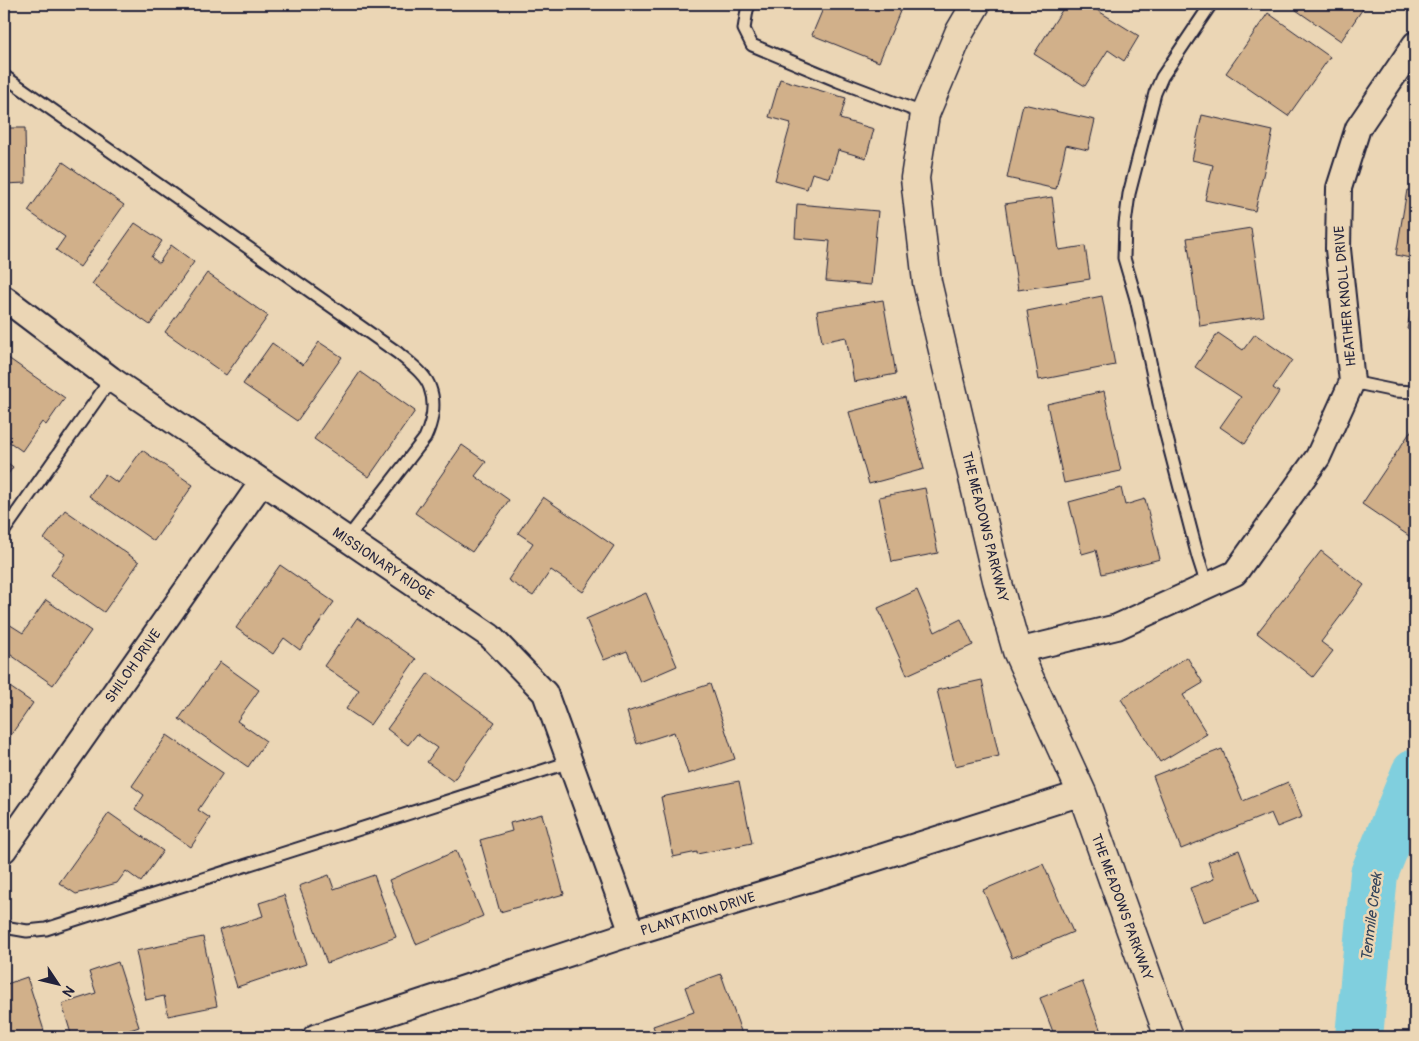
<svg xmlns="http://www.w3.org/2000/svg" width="1419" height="1041" viewBox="0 0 1419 1041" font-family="Pangolin,sans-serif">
<rect width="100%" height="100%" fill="#ebd6b5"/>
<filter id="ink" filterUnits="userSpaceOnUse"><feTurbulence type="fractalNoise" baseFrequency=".02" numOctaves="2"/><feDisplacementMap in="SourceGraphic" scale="10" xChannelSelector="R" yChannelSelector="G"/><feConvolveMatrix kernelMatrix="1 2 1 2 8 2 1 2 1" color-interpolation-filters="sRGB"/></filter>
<g filter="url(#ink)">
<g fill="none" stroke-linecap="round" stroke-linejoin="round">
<!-- river -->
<polyline stroke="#80cfde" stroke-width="48" points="1359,1037 1374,874 1415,773"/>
</g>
<!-- building -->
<g fill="#d1b08a" stroke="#22223b">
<polygon points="825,4 903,4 879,62 812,35"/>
<polygon points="1066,4 1087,4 1139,36 1124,61 1108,50 1085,86 1034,54"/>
<polygon points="1300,4 1366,4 1341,41 1296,10"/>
<polygon points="1268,13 1330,57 1288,116 1226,73"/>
<polygon points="780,79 846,98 840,119 874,129 866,158 838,150 830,178 812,173 807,189 775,180 791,123 769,117"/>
<polygon points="1023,104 1095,120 1088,150 1066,145 1056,189 1007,178"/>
<polygon points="1202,115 1273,131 1255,211 1205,200 1213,165 1192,160"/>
<polygon points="4,128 25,128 26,183 4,184"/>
<polygon points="63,162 124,205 80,267 56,250 65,237 28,211"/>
<polygon points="1407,190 1415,191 1415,259 1396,255"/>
<polygon points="1052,197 1059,250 1085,246 1090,279 1018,290 1005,204"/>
<polygon points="797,204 878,211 871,285 826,281 830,241 795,238"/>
<polygon points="135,223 162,241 151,257 159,263 171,245 194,262 150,325 92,284"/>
<polygon points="1251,228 1264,316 1200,326 1187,238"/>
<polygon points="207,273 268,316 226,375 165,332"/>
<polygon points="1415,291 1415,331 1407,329"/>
<polygon points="1102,296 1115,365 1039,380 1027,311"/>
<polygon points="883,300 896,374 854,382 846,337 822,342 817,311"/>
<polygon points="1218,333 1243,350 1255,334 1292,360 1273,388 1279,392 1245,444 1220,427 1241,397 1195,367"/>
<polygon points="319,342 342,357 297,421 243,384 272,343 303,365"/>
<polygon points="4,355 65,398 46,425 42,422 22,451 4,438"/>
<polygon points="360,372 415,411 369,477 314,439"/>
<polygon points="1104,391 1121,471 1064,483 1047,404"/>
<polygon points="905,397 924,469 869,484 849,412"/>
<polygon points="1415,425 1415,540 1362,504"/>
<polygon points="462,445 486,462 475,476 509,500 472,552 415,513"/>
<polygon points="142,450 193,485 154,541 89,496 105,474 118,483"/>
<polygon points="4,460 13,467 4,480"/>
<polygon points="925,488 938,553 892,562 879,497"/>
<polygon points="1121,488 1125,505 1145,499 1160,559 1102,574 1096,550 1082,554 1069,502"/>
<polygon points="543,497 614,546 583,592 551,570 533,596 508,580 533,543 518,533"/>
<polygon points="65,510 139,562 104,612 51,575 65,554 44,539"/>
<polygon points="1321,551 1364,585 1321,642 1333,651 1313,677 1257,633"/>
<polygon points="280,565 334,602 300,650 284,638 273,654 236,628"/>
<polygon points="917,590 935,632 961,619 973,645 907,675 878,608"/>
<polygon points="646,593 677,666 640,682 627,651 604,660 586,619"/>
<polygon points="46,600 91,631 53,685 4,650 4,621 23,633"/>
<polygon points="357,618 416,659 370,725 346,709 359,690 324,666"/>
<polygon points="1187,657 1203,683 1183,695 1207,734 1160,762 1121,699"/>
<polygon points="220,662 259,690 237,721 266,741 248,767 179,719"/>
<polygon points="428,673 495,722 453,781 427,762 437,748 417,734 408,745 387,729"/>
<polygon points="982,680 999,756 955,766 937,690"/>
<polygon points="4,683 33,703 4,745"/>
<polygon points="710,684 735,759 688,774 674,732 637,744 627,712"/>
<polygon points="167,735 223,773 198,810 210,818 191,847 135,809 144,795 132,786"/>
<polygon points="1222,749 1243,801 1288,782 1302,817 1277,827 1271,813 1181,849 1153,776"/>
<polygon points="739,781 752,843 697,854 697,852 673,857 661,797"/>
<polygon points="109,813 163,851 141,882 126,871 117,883 76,894 59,883"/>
<polygon points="542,814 564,894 500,912 480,840 512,831 510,823"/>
<polygon points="1239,850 1258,902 1203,922 1190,888 1214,879 1208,862"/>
<polygon points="456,851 483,916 416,944 389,880"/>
<polygon points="1043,864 1073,932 1012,958 983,890"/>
<polygon points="329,875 334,889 374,875 396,937 327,963 299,886"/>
<polygon points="284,895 306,964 237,987 219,930 263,916 259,903"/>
<polygon points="203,937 217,1006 168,1016 164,996 146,1000 136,951"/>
<polygon points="118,962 139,1027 109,1037 72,1037 62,1004 96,993 89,972"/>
<polygon points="721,974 743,1037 657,1037 653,1026 694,1012 685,987"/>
<polygon points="27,977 46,1037 4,1037 4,985"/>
<polygon points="1082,981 1103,1037 1055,1037 1040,998"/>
</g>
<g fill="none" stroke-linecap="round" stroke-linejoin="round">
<!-- service casing -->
<g stroke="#22223b" stroke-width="15">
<g id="service">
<polyline points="750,4 747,10 744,29 752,45 838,81 925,114"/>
<path d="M4 76 398 353C408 362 426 374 430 388 436 404 432 423 425 438L347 539"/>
<polyline points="1352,382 1395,391 1415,392"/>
<polyline points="4,531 111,379"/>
<polyline points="1207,585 1198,557 1164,427 1149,357 1136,299 1124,258 1125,224 1129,194 1155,93 1162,77 1211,4"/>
<polyline points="4,927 27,931 46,929 570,762"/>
</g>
</g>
<!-- minor casing -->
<g stroke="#22223b" stroke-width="28">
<g id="minor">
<polyline points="4,298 111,379 490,636 545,693 632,933"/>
<polyline points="1017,651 1117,627 1235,573 1318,457 1352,382 1338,249 1339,188 1358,128 1415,44"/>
<polyline points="4,850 262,482"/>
<polyline points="315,1037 632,933 827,874 1082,793"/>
</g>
</g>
<!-- tertiary casing -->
<g stroke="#22223b" stroke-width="31">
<polyline id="tertiary" points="976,4 959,33 925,114 915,178 927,282 997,580 1017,651 1082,793 1169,1037"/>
</g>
<!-- service -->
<use href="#service" stroke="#ebd6b5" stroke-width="11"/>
<!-- minor -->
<use href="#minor" stroke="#ebd6b5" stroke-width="24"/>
<!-- tertiary -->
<use href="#tertiary" stroke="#ebd6b5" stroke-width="28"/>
</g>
</g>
<g text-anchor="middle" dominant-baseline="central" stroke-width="5" stroke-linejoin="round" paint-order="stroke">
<!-- street labels -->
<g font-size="14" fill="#22223b" stroke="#ebd6b5">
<text transform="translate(1345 296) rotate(-95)">HEATHER KNOLL DRIVE</text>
<text transform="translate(985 527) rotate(76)">THE MEADOWS PARKWAY</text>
<text transform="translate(383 564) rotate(34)">MISSIONARY RIDGE</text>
<text transform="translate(133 666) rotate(-55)">SHILOH DRIVE</text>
<text transform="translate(1122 907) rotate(70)">THE MEADOWS PARKWAY</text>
<text transform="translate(698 914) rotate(-17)">PLANTATION DRIVE</text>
</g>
<!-- water labels -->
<g font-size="15" font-style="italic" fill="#35455c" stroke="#ebd6b5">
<text transform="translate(1372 917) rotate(-83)">Tenmile Creek</text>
</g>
</g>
<!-- margin -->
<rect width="1419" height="1041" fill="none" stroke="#ebd6b5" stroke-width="20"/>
<rect x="10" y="10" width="1399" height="1021" fill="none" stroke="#22223b" stroke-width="2" filter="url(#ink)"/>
<!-- north arrow -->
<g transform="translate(58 984) rotate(125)" stroke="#ebd6b5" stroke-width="4" paint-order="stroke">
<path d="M0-4L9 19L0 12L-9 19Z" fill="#22223b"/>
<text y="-8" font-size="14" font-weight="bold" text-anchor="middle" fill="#22223b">N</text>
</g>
</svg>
